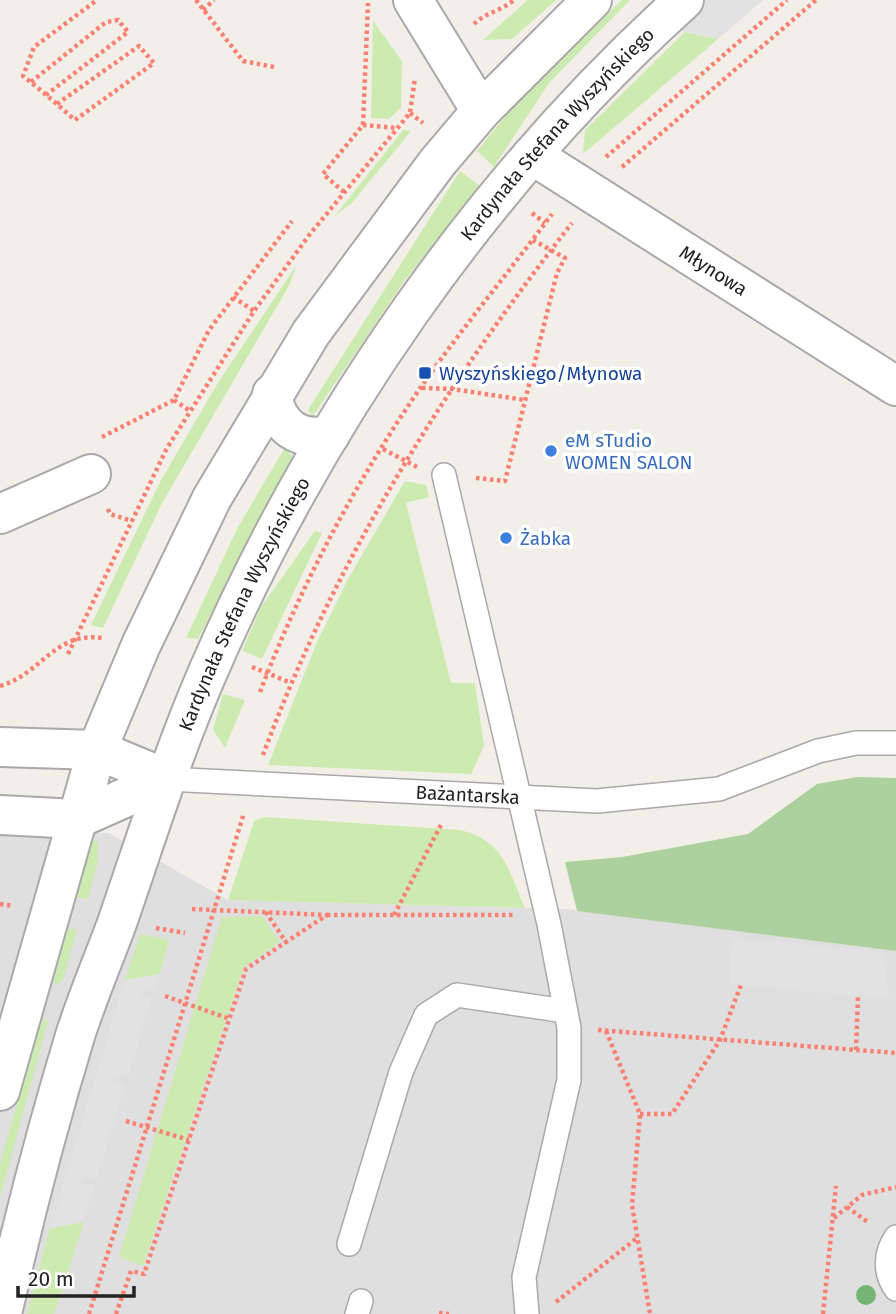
<svg xmlns="http://www.w3.org/2000/svg" width="896" height="1314" viewBox="0 0 896 1314" font-family="'Fira Sans',sans-serif">
<rect width="100%" height="100%" fill="#f2efe9"/>
<!-- residential -->
<polygon fill="#e0dfdf" points="0,831 109,833 228,900 566,909 896,951 896,1314 0,1314"/>
<!-- grass -->
<g fill="#cdebb0">
<polygon points="528,0 556,0 512,39 483,40"/>
<polygon points="622,0 630,0 549,83 494,167 477,151 517,102"/>
<polygon points="373,21 402,61 401,108 389,119 371,118"/>
<polygon points="685,32 718,39 583,154 585,130"/>
<polygon points="403,130 411,131 352,203 334,217"/>
<polygon points="460,171 480,186 405,280 313,416 308,410"/>
<polygon points="296,266 290,284 162,503 103,628 91,625 160,482 219,381"/>
<polygon points="284,449 293,456 198,639 186,638 237,529"/>
<polygon points="405,481 426,485 429,497 406,503 451,683 475,683 484,746 471,774 268,765 317,642 347,581"/>
<polygon points="315,531 322,533 262,659 242,651 261,607"/>
<polygon points="223,694 245,700 225,748 213,730"/>
<path d="M264 817 460 830C505 841 508 870 525 908L228 900 254 821Z"/>
<polygon points="92,841 98,841 98,861 88,899 75,897"/>
<polygon points="262,916 280,942 244,967 143,1266 119,1257 222,917"/>
<polygon points="65,928 77,930 63,980 57,985 51,979"/>
<polygon points="140,934 169,940 160,974 125,980"/>
<polygon points="41,1018 48,1021 0,1198 0,1164"/>
<polygon points="84,1222 54,1314 27,1314 50,1228"/>
</g>
<!-- forest -->
<polygon fill="#add19e" points="857,777 896,778 896,951 577,911 565,862 622,857 748,834 817,784"/>
<!-- parking -->
<g fill="#e2e2e2">
<polygon points="684,0 763,0 718,39 656,25"/>
<polygon points="732,938 883,952 889,999 729,984"/>
<polygon points="160,974 155,987 139,994 140,998 153,995 128,1076 115,1077 114,1083 126,1083 97,1177 83,1179 82,1185 95,1184 84,1222 50,1228 125,980"/>
</g>
<g fill="none" stroke-linecap="round" stroke-linejoin="round">
<!-- service casing -->
<g stroke="#a9a9a9" stroke-width="26">
<g id="service">
<polyline points="444,475 549,924 569,1028 569,1080 524,1277 527,1314"/>
<path id="s1" d="M167 779 597 801 719 789 818 751 856 743H896"/>
<path d="M896 1237C885 1253 884 1273 896 1289"/>
<polyline points="349,1244 401,1072 426,1015 457,995 565,1011"/>
<polyline points="357,1314 361,1301"/>
</g>
</g>
<!-- minor casing -->
<g stroke="#a9a9a9" stroke-width="42">
<g id="minor">
<polyline points="413,0 481,111"/>
<path id="s2" d="M532 155 896 386"/>
<polyline points="0,514 91,474"/>
</g>
</g>
<!-- tertiary casing -->
<g stroke="#a9a9a9" stroke-width="42">
<g id="tertiary">
<path d="M272 394C277 426 298 442 330 435"/>
<polyline points="0,747 97,750 167,779"/>
<polyline points="0,815 77,819 167,779"/>
<polyline points="0,1091 97,750 141,645 212,498 311,333 437,163 481,111 592,0"/>
<path id="s3" d="M2 1314C23 1221 47 1128 75 1036 87 998 103 961 117 923 146 839 172 755 207 674 315 423 481 183 684 0"/>
</g>
</g>
<!-- path -->
<g stroke="#fa8072" stroke-width="4.5" stroke-dasharray="3.5 3.5" stroke-linecap="butt">
<polyline points="196,0 243,61 274,67"/>
<polyline points="203,10 214,0"/>
<path d="M474 24C485 13 501 11 514 0"/>
<polyline points="31,82 106,22 118,20 128,32 46,95"/>
<path d="M57 104 139 46 154 63 75 120C58 105 41 90 23 76L34 47 97 0"/>
<polyline points="410,113 423,123"/>
<polyline points="363,125 397,128"/>
<polyline points="606,157 787,0"/>
<polyline points="622,167 816,0"/>
<polyline points="344,192 323,174 363,125 368,3"/>
<polyline points="532,213 545,223"/>
<polyline points="233,297 254,311"/>
<polyline points="422,388 452,389 525,400"/>
<polyline points="174,400 190,411"/>
<polyline points="102,437 174,400 209,330 292,221"/>
<polyline points="383,449 417,467"/>
<polyline points="476,478 505,481 557,273 565,258 533,240"/>
<polyline points="108,509 110,514 132,521"/>
<polyline points="68,654 167,448 254,311 310,234 410,113 415,78"/>
<polyline points="252,667 289,682"/>
<path d="M0 686C42 674 54 631 103 638"/>
<path d="M260 692C301 585 356 481 421 387 462 328 509 272 552 214"/>
<path d="M263 755C335 560 444 387 572 223"/>
<polyline points="0,904 13,906"/>
<polyline points="192,909 327,915 286,942 265,911"/>
<polyline points="327,915 515,915"/>
<polyline points="394,915 442,823"/>
<polyline points="156,928 185,933"/>
<polyline points="165,996 230,1019"/>
<polyline points="598,1030 896,1053"/>
<polyline points="606,1031 640,1114 632,1205 650,1314"/>
<polyline points="856,1050 858,997"/>
<polyline points="640,1114 672,1114 720,1040 741,985"/>
<polyline points="126,1121 189,1140"/>
<polyline points="847,1207 869,1223"/>
<polyline points="834,1218 862,1195 896,1187"/>
<polyline points="556,1302 637,1238"/>
<polyline points="439,1313 449,1314"/>
<polyline points="89,1314 244,813"/>
<polyline points="116,1314 131,1271 144,1274 246,969 286,942"/>
<polyline points="823,1314 836,1186"/>
</g>
<!-- service -->
<use href="#service" stroke="#fff" stroke-width="23"/>
<!-- minor -->
<use href="#minor" stroke="#fff" stroke-width="38"/>
<!-- tertiary -->
<use href="#tertiary" stroke="#fff" stroke-width="38"/>
</g>
<!-- trees -->
<circle fill="#74b475" cx="866" cy="1295" r="10"/>
<!-- markers -->
<rect fill="#1a4fb4" stroke="#fff" stroke-width="2.5" x="418" y="366" width="14" height="14" rx="3.5"/>
<g fill="#3f7fe0" stroke="#fff" stroke-width="2.5">
<circle cx="551" cy="451" r="7"/>
<circle cx="506" cy="538" r="7"/>
</g>
<g text-anchor="middle" dominant-baseline="central" stroke-width="7" stroke-linejoin="round" paint-order="stroke">
<!-- street labels -->
<g font-size="19" fill="#222" stroke="#fff">
<text stroke="none"><textPath href="#s3" startOffset="1320">Kardynała Stefana Wyszyńskiego</textPath></text>
<text stroke="none"><textPath href="#s2" startOffset="215">Młynowa</textPath></text>
<text stroke="none"><textPath href="#s3" startOffset="752">Kardynała Stefana Wyszyńskiego</textPath></text>
<text stroke="none"><textPath href="#s1" startOffset="301">Bażantarska</textPath></text>
</g>
<!-- transit labels -->
<g font-size="19" fill="#164399" stroke="#fff" text-anchor="start">
<text x="439" y="373">Wyszyńskiego/Młynowa</text>
</g>
<!-- shop labels -->
<g font-size="19" fill="#366cbe" stroke="#fff" text-anchor="start">
<text x="565" y="440">eM sTudio<tspan x="565" dy="22">WOMEN SALON</tspan></text>
<text x="520" y="538">Żabka</text>
</g>
</g>
<!-- scale -->
<path d="M18 1286v10h116v-10" fill="none" stroke="#222222" stroke-width="3.5"/>
<text x="28" y="1286" font-size="21" fill="#222222" stroke="#ffffff" stroke-width="5" paint-order="stroke">20 m</text>
</svg>
